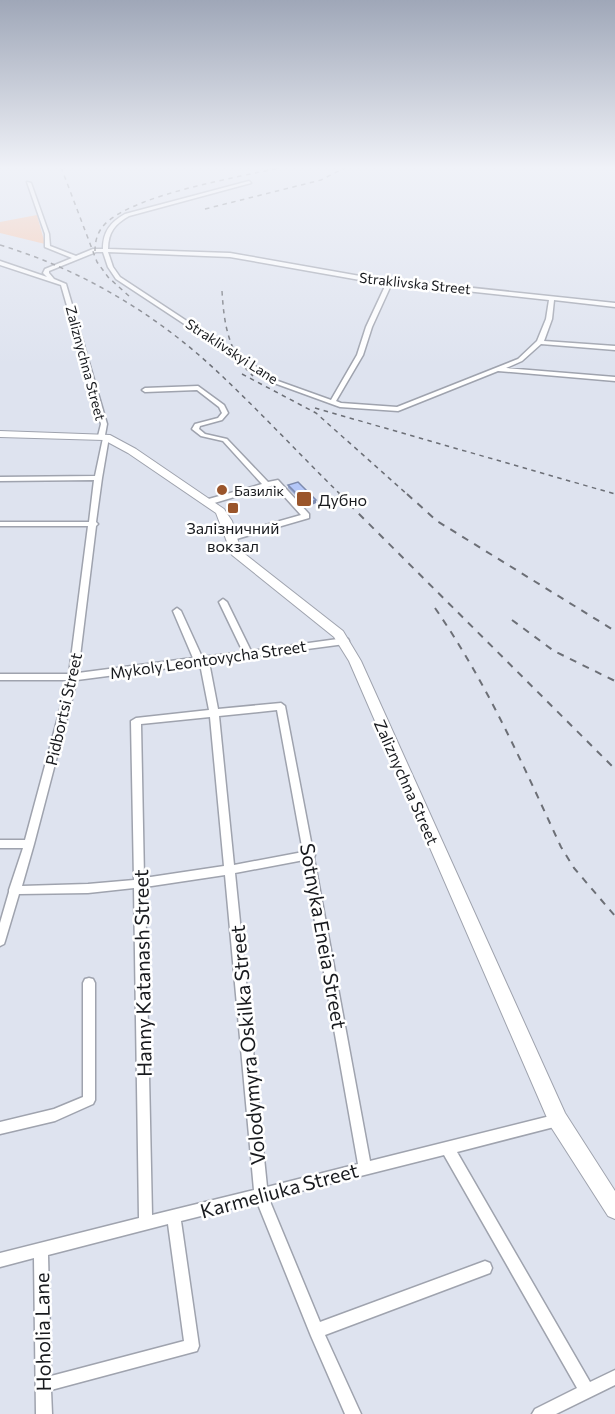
<svg xmlns="http://www.w3.org/2000/svg" width="615" height="1414" viewBox="0 0 615 1414" font-family="Commissioner,sans-serif">
<rect width="100%" height="100%" fill="#dee3ef"/>
<!-- green -->
<polygon fill="#fac5a8" points="37,215 45,244 0,233 0,222"/>
<g fill="none" stroke-linecap="round" stroke-linejoin="round">
<!-- street casing -->
<g stroke="#9fa3ae" stroke-width="3">
<g id="street">
<path d="M249 181 251 183 129 216C115 224 108 232 108 249L230 253 360 276 615 303V307L554 300 552 319 544 341 615 346V350L541 344 522 361 506 368 615 377V381L498 371 398 411 340 407 274 383 116 279 108 267 103 252H96L49 271V273L54 279 66 284 107 424 105 435 109 437 102 478 96 522 98 524 96 526 78 673 193 658 173 611 177 608 181 611 202 657 243 652 219 602 223 599 227 602 251 651 345 638 348 639 349 641 345 644 209 662 218 709 281 703 285 706 313 852 315 855 314 858 370 1161 558 1114 562 1116 564 1120 562 1124 558 1126 457 1152 590 1382 615 1370V1385L556 1414H532L535 1409 577 1388 444 1155 269 1199 320 1322 485 1261 490 1263 492 1268 490 1273 325 1335 361 1414H345L311 1336 257 1202 181 1221 199 1346 197 1351 51 1390 52 1414H36L34 1258 0 1267V1253L139 1218 134 888 88 893 19 894 5 941 4 944 0 946V923L9 892V890L23 848H0V840H25L68 680H0V674H69L88 526H0V522H89L94 480 0 481V477L95 476 103 438 98 436 101 424 61 285 0 265V261L47 277 43 273 45 269 72 258 45 247V234L27 182 31 183 49 234 50 246 76 256 93 249H103C103 231 111 222 125 214ZM108 252 230 257 360 280 387 282 366 327 357 355 331 400 278 381 120 277 113 267ZM392 283 549 300 546 319 537 341 518 359 397 407 341 403 336 401 363 355 372 327ZM200 664 209 710 136 718 131 721 134 880 88 884 22 886 34 844 77 680ZM277 710 303 852 234 865 219 716ZM210 717 224 866 144 878 141 724ZM304 860 358 1164 267 1187 235 873ZM225 875 254 1190 152 1215 145 887ZM168 1224 184 1341 51 1376 48 1255Z"/>
<polygon points="198,386 224,405 228,413 222,420 200,426 199,429 205,434 227,439 268,482 278,480 309,514 309,518 233,540 227,540 227,536 301,515 274,485 211,504 205,504 205,500 262,484 223,441 201,436 192,429 195,424 218,418 222,413 219,407 197,390 145,392 142,390 145,388"/>
<polygon points="89,978 93,979 95,983 95,1100 93,1104 55,1121 0,1134 0,1122 54,1109 83,1097 83,983 85,979"/>
</g>
</g>
<!-- secondary casing -->
<g stroke="#9fa3ae" stroke-width="2">
<polygon id="secondary" points="0,431 110,435 136,449 224,509 232,521 241,551 343,631 361,661 565,1113 615,1191 615,1219 608,1216 551,1127 349,661 334,637 232,555 216,513 128,453 104,440 0,437"/>
</g>
<!-- street -->
<use href="#street" fill="#fff" fill-rule="evenodd"/>
<!-- secondary -->
<use href="#secondary" fill="#fff" fill-rule="evenodd"/>
<!-- rail-far1 -->
<g stroke="#6c6f76" stroke-width="1.5" stroke-dasharray="4.5 4.5" stroke-linecap="butt">
<polyline points="61,167 97,262 108,277 130,297"/>
<polyline points="205,209 321,180 346,167"/>
<path d="M0 245C77 268 149 310 208 363 254 405 297 452 341 495"/>
<path d="M95 251C95 240 98 230 107 222 141 193 236 178 282 167"/>
<path d="M222 291C224 324 228 352 253 376"/>
<polyline points="242,374 316,413 408,495"/>
<polyline points="315,408 615,494"/>
</g>
<!-- rail -->
<g stroke="#6c6f76" stroke-width="2" stroke-dasharray="7 7" stroke-linecap="butt">
<polyline points="339,494 615,769"/>
<polyline points="407,494 437,521 615,631"/>
<path d="M435 608C487 683 523 765 561 847L574 868 615 916"/>
<polyline points="512,620 554,651 615,681"/>
</g>
</g>
<!-- wall -->
<polygon fill="#9babd5" points="288,485 316,503 307,507 288,488"/>
<!-- shaded-wall -->
<polygon fill="#7e8bae" points="316,500 316,503 307,507 307,504"/>
<!-- building -->
<polygon fill="#b4c7f8" stroke="#7e8bae" stroke-width="1.5" points="298,482 316,500 307,504 288,485"/>
<!-- sky -->
<linearGradient id="sky" x2="0" y2="1"><stop stop-color="#9fa7b8"/><stop offset="0.46" stop-color="#f0f2f8"/><stop offset="1" stop-color="#f0f2f8" stop-opacity="0"/></linearGradient>
<rect width="615" height="365" fill="url(#sky)"/>
<!-- markers -->
<g fill="#9a552b" stroke="#fff" stroke-width="2">
<circle cx="222" cy="490" r="6"/>
<rect x="296" y="491" width="16" height="16" rx="3"/>
<rect x="227" y="502" width="12" height="12" rx="3"/>
</g>
<g text-anchor="middle" dominant-baseline="central" stroke-width="5" stroke-linejoin="round" paint-order="stroke">
<!-- far-street labels -->
<g font-size="14" fill="#181a1e" stroke="#fff">
<text transform="translate(415 283) rotate(6)">Straklivska Street</text>
<text transform="translate(232 351) rotate(33)">Straklivskyi Lane</text>
<text transform="translate(86 363) rotate(75)">Zaliznychna Street</text>
</g>
<!-- far-poi labels -->
<g font-size="14" fill="#181a1e" stroke="#fff" text-anchor="start">
<text x="234" y="490">Базилік</text>
</g>
<!-- poi labels -->
<g font-size="16" fill="#181a1e" stroke="#fff" text-anchor="start">
<text x="318" y="499">Дубно</text>
<text x="233" y="527" text-anchor="middle">Залізничний<tspan x="233" dy="18">вокзал</tspan></text>
</g>
<!-- street labels -->
<g font-size="16" fill="#181a1e" stroke="#fff">
<text transform="translate(208 659) rotate(-8)">Mykoly Leontovycha Street</text>
<text transform="translate(63 709) rotate(-77)">Pidbortsi Street</text>
<text transform="translate(407 782) rotate(66)">Zaliznychna Street</text>
</g>
<!-- near-street labels -->
<g font-size="20" fill="#181a1e" stroke="#fff">
<text transform="translate(324 936) rotate(80)">Sotnyka Eneia Street</text>
<text transform="translate(142 973) rotate(-91)">Hanny Katanash Street</text>
<text transform="translate(247 1045) rotate(-95)">Volodymyra Oskilka Street</text>
<text transform="translate(279 1190) rotate(-15)">Karmeliuka Street</text>
<text transform="translate(42 1332) rotate(-91)">Hoholia Lane</text>
</g>
</g>
</svg>
